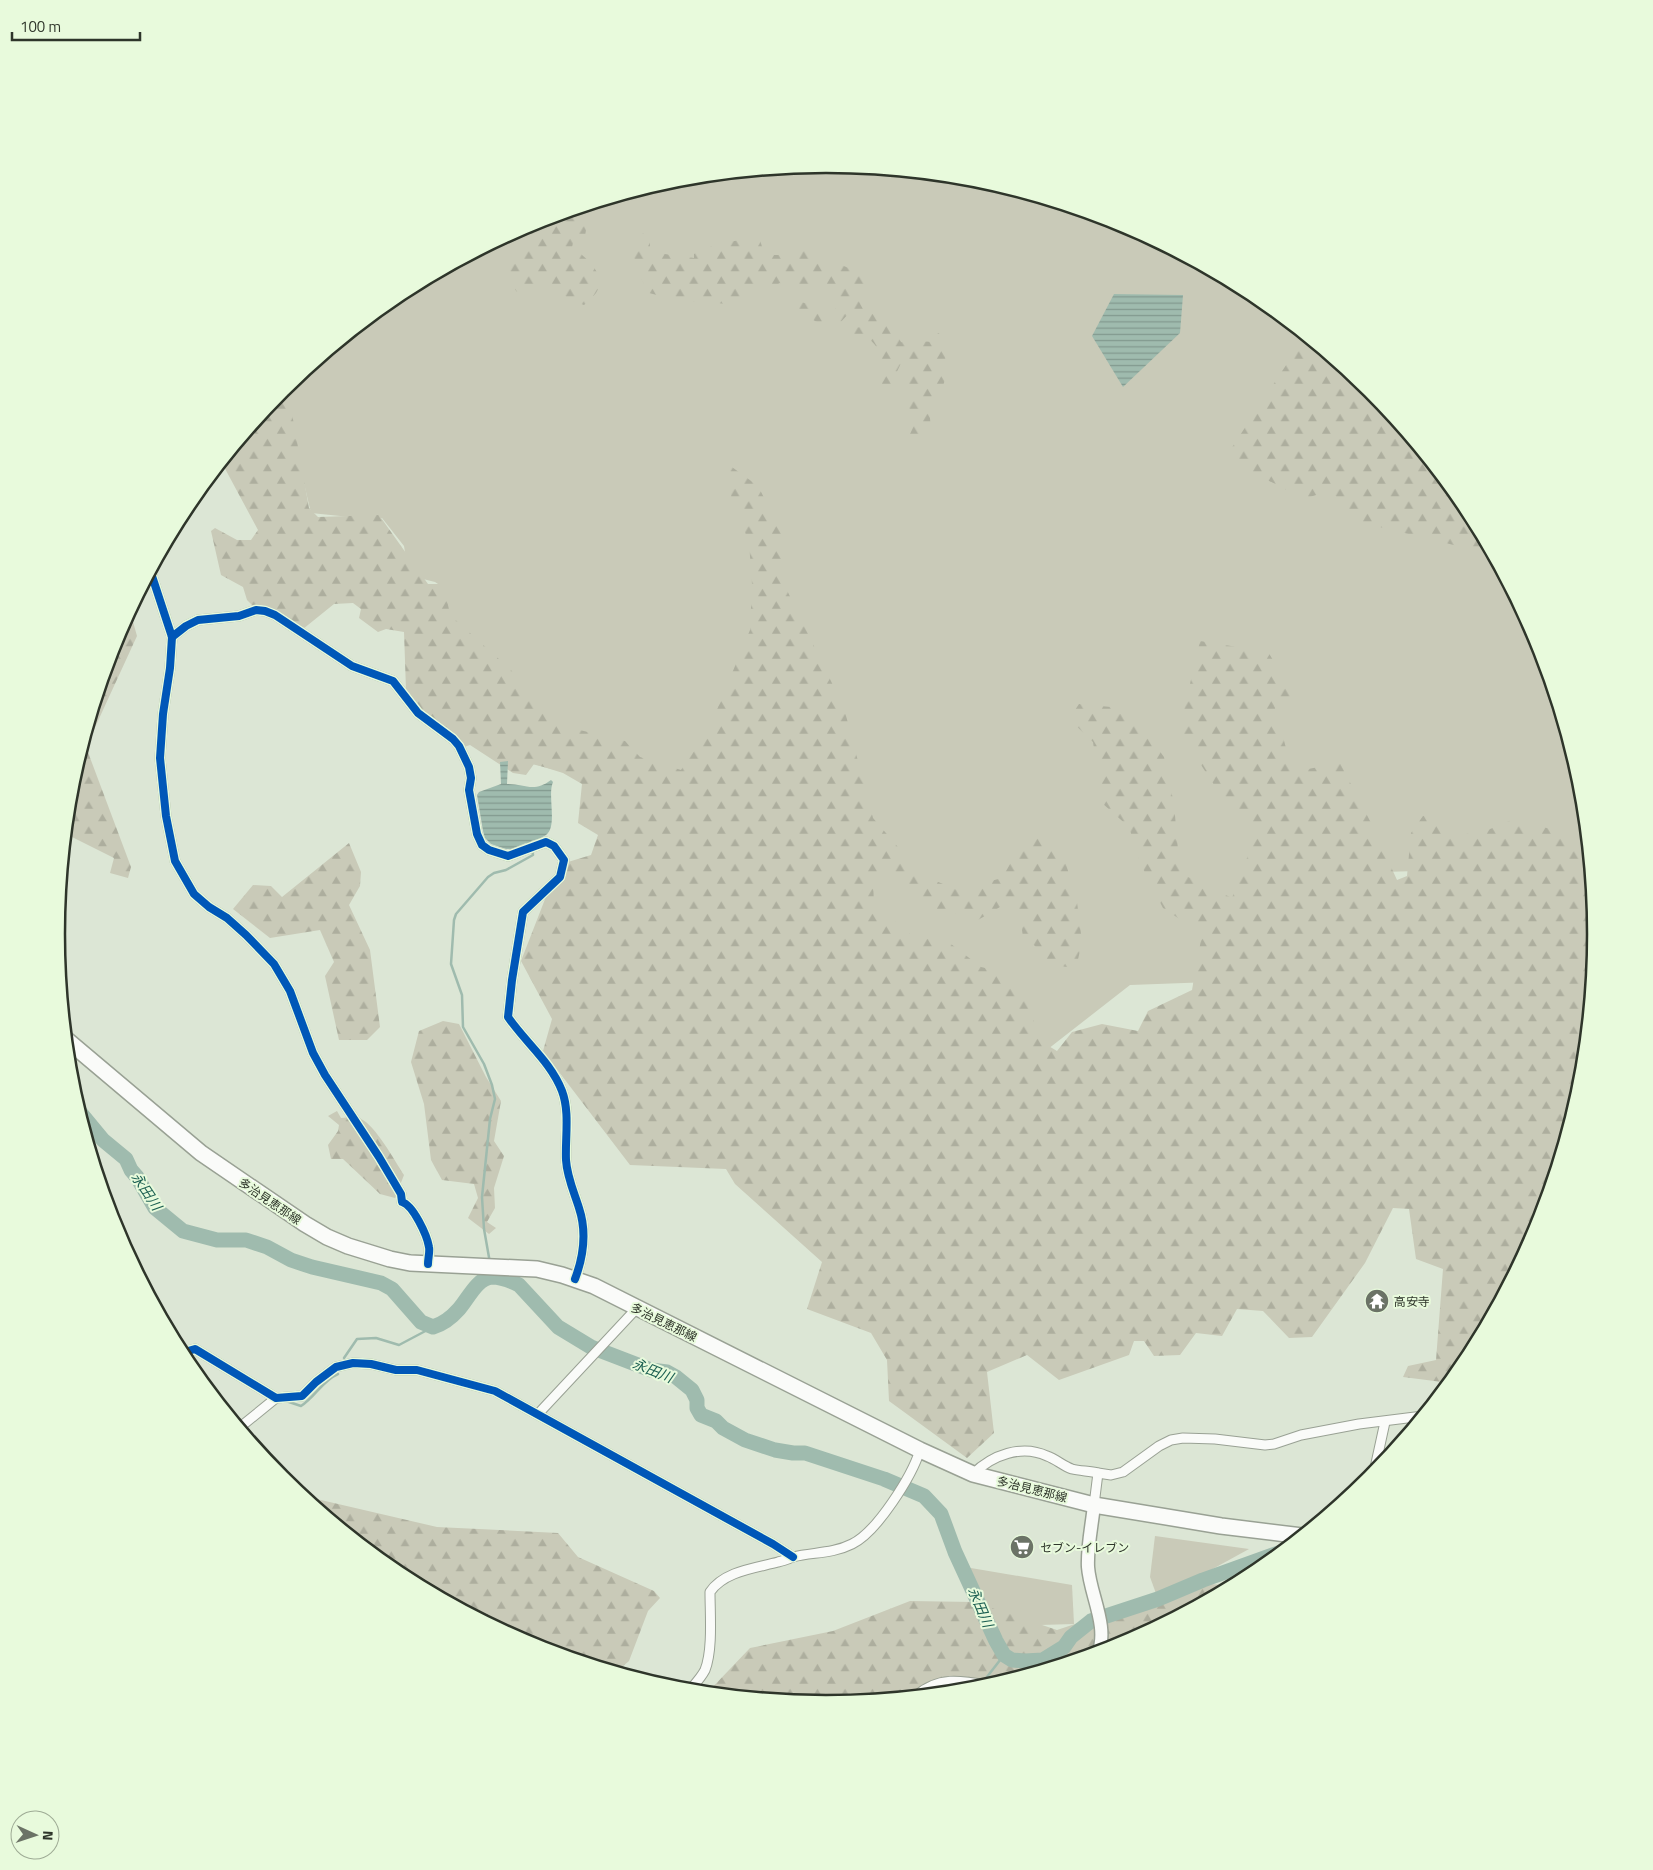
<svg xmlns="http://www.w3.org/2000/svg" width="1653" height="1870" viewBox="0 0 1653 1870" font-family="'Titillium Web','Noto Sans JP',sans-serif">
<defs>
<pattern id="forest-firs" width="22" height="20" patternUnits="userSpaceOnUse" patternTransform="scale(1.25)"><rect width="22" height="20" fill="#c9cab8"/><path d="M5 1l3.5 6h-7zM16 11l3.5 6h-7z" fill="#adae9e"/></pattern>
<pattern id="water-rules" width="6" height="5" patternUnits="userSpaceOnUse" patternTransform="scale(1.25)"><rect width="6" height="5" fill="#9fbbae"/><path d="M0 2.5h6" fill="none" stroke="#82998e"/></pattern>
</defs>
<rect width="100%" height="100%" fill="#dce6d5"/>
<!-- grass -->
<g fill="#c9cab8">
<polygon points="827,165 977,180 1122,223 1255,295 1314,343 1476,523 1538,641 1582,785 1590,866 1383,872 1266,980 1130,985 1048,1049 579,776 485,752 441,586 435,582 419,578 406,558 404,546 382,518 350,517 311,513 282,390 399,294 532,223 677,179"/>
<polygon points="1155,1536 1249,1549 1158,1599 1150,1577"/>
<polygon points="965,1567 1072,1585 1074,1624 1040,1625 986,1620"/>
</g>
<!-- forest -->
<g fill="url(#forest-firs)">
<path d="M579 209 586 230 585 236H575L572 247C585 257 608 274 596 293 593 297 588 301 584 305L567 299 560 289 542 285 532 291 517 292 507 279 504 266 527 241 522 230C533 219 564 214 579 209Z"/>
<path d="M644 232 650 234V252L694 258V254C715 243 737 239 760 240L763 250 770 251 774 255H780L784 248 792 247 817 254 824 261 836 263 859 272H867L871 278 866 290 860 292 859 301 863 309 870 311 874 315 890 312 894 314 889 317 886 322 894 330 901 342C913 344 919 340 933 342L938 333 943 336 947 373 943 386 934 393 929 401 931 434 910 440V434L916 420 909 408 911 395 905 391 909 362 902 361C897 373 890 382 888 394L883 395C879 385 882 379 883 368 884 353 875 343 864 335L860 338 854 339 850 333 853 328 861 327 862 316 851 311 838 325C816 326 816 320 798 311L796 305 800 302C811 304 818 307 824 316L833 314 837 306 829 294 825 282 813 283 796 291 792 287 780 283 772 287 758 285 753 297 741 305 677 300 649 293 637 271 632 248Z"/>
<polygon points="1298,330 1371,391 1467,507 1495,559 1462,547 1355,521 1331,490 1304,499 1225,458 1298,347"/>
<polygon points="287,386 309,508 318,517 379,515 428,584 444,584 450,615 511,670 541,709 559,725 625,741 640,757 681,770 708,731 750,630 752,584 749,542 732,501 725,462 758,486 781,531 782,580 844,708 873,818 922,875 957,890 1002,878 1012,860 1035,837 1062,850 1077,902 1082,942 1076,968 1043,964 1035,946 1023,937 1019,909 1000,907 978,920 930,907 913,890 884,870 873,883 874,903 911,935 951,944 981,967 998,971 1026,1002 1042,1042 1057,1051 1072,1032 1102,1024 1138,1031 1148,1011 1192,990 1202,934 1163,908 1140,863 1129,827 1102,803 1093,742 1069,719 1079,704 1111,707 1144,730 1164,757 1174,804 1180,873 1232,898 1256,834 1218,791 1179,731 1200,641 1268,652 1297,698 1274,704 1289,759 1308,769 1340,763 1370,821 1397,880 1407,876 1411,833 1423,816 1443,814 1449,836 1483,832 1514,819 1587,839 1597,935 1582,1086 1538,1230 1467,1363 1450,1383 1403,1377 1408,1366 1436,1360 1443,1269 1416,1259 1409,1209 1393,1208 1365,1263 1312,1337 1289,1338 1263,1311 1237,1309 1222,1336 1196,1333 1180,1355 1154,1356 1144,1341 1134,1341 1129,1355 1059,1380 1027,1355 987,1372 994,1433 967,1458 889,1401 887,1360 871,1333 807,1309 822,1262 735,1184 726,1169 630,1165 543,1051 552,1019 521,961 554,876 568,862 591,855 598,835 578,823 582,784 563,773 534,764 526,775 513,773 470,745 464,747 424,714 406,690 404,632 386,629 378,632 359,618 361,609 353,603 334,604 303,629 255,608 247,600 243,587 221,575 211,531 215,528 237,540 251,540 258,530 222,463"/>
<polygon points="130,611 137,636 86,747 131,867 128,878 110,873 114,858 66,834 71,784 115,640"/>
<polygon points="349,843 361,872 360,886 349,905 370,950 380,1027 367,1040 339,1040 325,976 334,962 320,930 270,938 233,909 253,885 271,886 282,897"/>
<polygon points="443,1021 459,1024 486,1077 501,1101 494,1141 504,1156 494,1188 495,1208 487,1222 496,1228 489,1234 468,1218 478,1198 474,1184 442,1180 431,1160 424,1104 411,1062 419,1031"/>
<path d="M337 1111 341 1118C347 1118 356 1116 361 1119 375 1125 395 1161 404 1175L395 1198 380 1194 343 1159H331L328 1145 338 1131 339 1125 328 1116Z"/>
<polygon points="308,1497 437,1527 558,1533 578,1557 654,1591 660,1598 648,1611 629,1661 616,1672 531,1647 398,1575 305,1498"/>
<polygon points="1198,1583 1235,1586 1121,1647 976,1691 826,1705 707,1693 750,1648 833,1631 910,1601 974,1602 1057,1630"/>
</g>
<!-- water -->
<g fill="url(#water-rules)">
<polygon points="1114,294 1183,295 1180,333 1123,387 1092,336"/>
<path d="M508 761 507 784C525 784 534 793 551 780L553 782C547 795 558 826 546 835 542 838 535 840 531 841L532 845 528 847 526 843 511 849H506L491 844 485 838 483 831 477 795 479 792 501 784 500 762Z"/>
</g>
<g fill="none" stroke-linecap="round" stroke-linejoin="round">
<!-- stream -->
<g stroke="#9fbbae" stroke-width="2.5">
<polyline points="490,1263 484,1229 482,1197 490,1119 495,1099 492,1085 484,1064 463,1027 462,995 451,964 454,920 456,914 488,877 494,873 506,870 533,855 532,848"/>
<polyline points="344,1358 357,1339 376,1338 399,1345 433,1327"/>
<path d="M286 1401 301 1406C315 1397 323 1380 338 1374"/>
<polyline points="1043,1660 1045,1670"/>
<polyline points="983,1682 1004,1655"/>
</g>
<!-- river -->
<path stroke="#9fbbae" stroke-width="15" d="M79 1111 103 1140 126 1159 131 1170 137 1177 155 1208 183 1231 217 1240H246L267 1247 291 1260 312 1267 381 1283 392 1289 421 1322 433 1327C443 1324 452 1317 459 1309 468 1299 477 1278 492 1277 501 1277 511 1281 519 1285L558 1327 591 1347 651 1370 667 1372 676 1377 692 1390 697 1400V1408L701 1415 716 1421 723 1428 745 1440 775 1450 793 1453H805L884 1479 924 1496 941 1514 955 1552 996 1641 1004 1655 1012 1660 1025 1661 1043 1660 1064 1647 1071 1637 1091 1621 1158 1599 1203 1580 1284 1551"/>
<!-- street casing -->
<g stroke="#99a194" stroke-width="11">
<g id="street">
<path d="M151 573 172 637 170 668 163 714 160 758 166 816 175 861 194 894 209 907 227 918 246 935 274 964 290 991 313 1053 325 1075 379 1157 401 1194 402 1202C413 1205 427 1235 429 1247 430 1252 428 1258 428 1264"/>
<path d="M172 637 186 626 198 620 239 616 256 610 265 611 275 615 352 666 393 681 418 713 453 739 459 746 469 767 471 778 469 790 477 834 482 845 489 850 508 856 546 842 554 846 564 860 560 877 523 912 512 980 508 1017C525 1042 551 1062 562 1091 570 1112 565 1138 566 1160 567 1177 574 1192 579 1208 587 1232 584 1255 575 1279"/>
<polyline points="181,1353 195,1349 276,1398 302,1396 316,1382 336,1367 353,1363 371,1364 396,1370 417,1370 495,1391 773,1544 793,1557"/>
<polyline points="538,1414 637,1308"/>
<polyline points="239,1428 276,1398"/>
<path d="M973 1474C992 1455 1022 1444 1047 1456 1056 1459 1063 1466 1072 1469 1080 1471 1090 1471 1098 1473"/>
<polyline points="1373,1477 1385,1422"/>
<polyline points="1094,1505 1098,1473 1111,1475 1123,1472 1159,1446 1171,1440 1183,1438 1215,1439 1265,1445 1274,1444 1301,1435 1359,1424 1423,1416"/>
<path d="M688 1692C694 1685 701 1678 705 1670 713 1650 710 1614 710 1592 724 1571 756 1568 778 1562 783 1561 788 1559 793 1557 813 1552 832 1554 852 1544 877 1532 912 1476 920 1450"/>
<path d="M916 1696C939 1675 964 1681 992 1686"/>
</g>
</g>
<!-- secondary casing -->
<g stroke="#99a194" stroke-width="15">
<path id="secondary" d="M1094 1505C1092 1525 1087 1547 1088 1567 1090 1595 1109 1626 1098 1654"/>
</g>
<!-- primary casing -->
<g stroke="#99a194" stroke-width="18">
<polyline id="primary" points="67,1040 201,1153 305,1224 327,1237 348,1246 390,1259 410,1263 537,1269 562,1275 594,1286 920,1450 973,1474 1094,1505 1221,1526 1302,1536"/>
</g>
<!-- street -->
<use href="#street" stroke="#fafbf9" stroke-width="9"/>
<!-- secondary -->
<use href="#secondary" stroke="#fafbf9" stroke-width="12"/>
<!-- primary -->
<use href="#primary" stroke="#fafbf9" stroke-width="15"/>
<!-- cycleway casing -->
<g stroke="#e8fadc" stroke-width="11">
<g id="cycleway">
<path d="M151 573 172 637 170 668 163 714 160 758 166 816 175 861 194 894 209 907 227 918 246 935 274 964 290 991 313 1053 325 1075 379 1157 401 1194 402 1202C413 1205 427 1235 429 1247 430 1252 428 1258 428 1264"/>
<path d="M172 637 186 626 198 620 239 616 256 610 265 611 275 615 352 666 393 681 418 713 453 739 459 746 469 767 471 778 469 790 477 834 482 845 489 850 508 856 546 842 554 846 564 860 560 877 523 912 512 980 508 1017C525 1042 551 1062 562 1091 570 1112 565 1138 566 1160 567 1177 574 1192 579 1208 587 1232 584 1255 575 1279"/>
<polyline points="181,1353 195,1349 276,1398 302,1396 316,1382 336,1367 353,1363 371,1364 396,1370 417,1370 495,1391 773,1544 793,1557"/>
</g>
</g>
<!-- cycleway -->
<use href="#cycleway" stroke="#0057b8" stroke-width="8"/>
</g>
<!-- icons -->
<defs>
<g id="temple-disc" transform="scale(1.25)"><circle r="9.5" fill="#6b7366" stroke="#e8fadc"/><path d="M0-6L5-2H3V0L6.5 2.5H4V6H1.5V3h-3V6H-4V2.5H-6.5L-3 0V-2H-5Z" fill="#fff"/></g>
<g id="supermarket-disc" transform="scale(1.25)"><circle r="9.5" fill="#6b7366" stroke="#e8fadc"/><path d="M-6-5.5h2.5l.6 2H6L4.5 2H-2.5L-4.4-4H-6ZM-1.5 3.2a1.3 1.3 0 1 0 .1 0ZM3 3.2a1.3 1.3 0 1 0 .1 0Z" fill="#fff"/></g>
</defs>
<g fill-rule="evenodd">
<use href="#temple-disc" x="1377" y="1301"/>
<use href="#supermarket-disc" x="1022" y="1547"/>
</g>
<g text-anchor="middle" dominant-baseline="central" stroke-width="4" stroke-linejoin="round" paint-order="stroke">
<!-- street labels -->
<g font-size="12" fill="#2e352a" stroke="#e8fadc">
<text transform="translate(270 1201) rotate(34)">多治見恵那線</text>
<text transform="translate(664 1322) rotate(26)">多治見恵那線</text>
<text transform="translate(1032 1489) rotate(14)">多治見恵那線</text>
</g>
<!-- poi labels -->
<g font-size="12" fill="#2e352a" stroke="#e8fadc" text-anchor="start">
<text x="1394" y="1301">高安寺</text>
<text x="1040" y="1547">セブン-イレブン</text>
</g>
<!-- water labels -->
<g font-size="14" font-style="italic" fill="#1b5f51" stroke="#e8fadc">
<text transform="translate(147 1191) rotate(56)">永田川</text>
<text transform="translate(653 1370) rotate(21)">永田川</text>
<text transform="translate(981 1607) rotate(67)">永田川</text>
</g>
</g>
<!-- crop -->
<path d="M0 0H1653V1870H0ZM65 934a761 761 0 1 1 1522 0a761 761 0 1 1-1522 0Z" fill="#e8fadc" fill-rule="evenodd"/>
<path fill="none" stroke="#2e352a" stroke-width="2.5" d="M65 934a761 761 0 1 1 1522 0a761 761 0 1 1-1522 0Z"/>
<!-- north arrow -->
<g transform="translate(35 1835) rotate(93)"><circle r="24" fill="#e8fadc" stroke="#9eab95"/>
<path d="M0-4L9 19L0 12L-9 19Z" fill="#6b7366"/>
<text y="-8" font-size="14" font-weight="bold" text-anchor="middle" fill="#2e352a">N</text>
</g>
<!-- scale -->
<path d="M12 32v8h128v-8" fill="none" stroke="#2e352a" stroke-width="2.5"/>
<text x="20" y="32" font-size="15" fill="#2e352a" stroke="#e8fadc" stroke-width="4" paint-order="stroke">100 m</text>
</svg>
